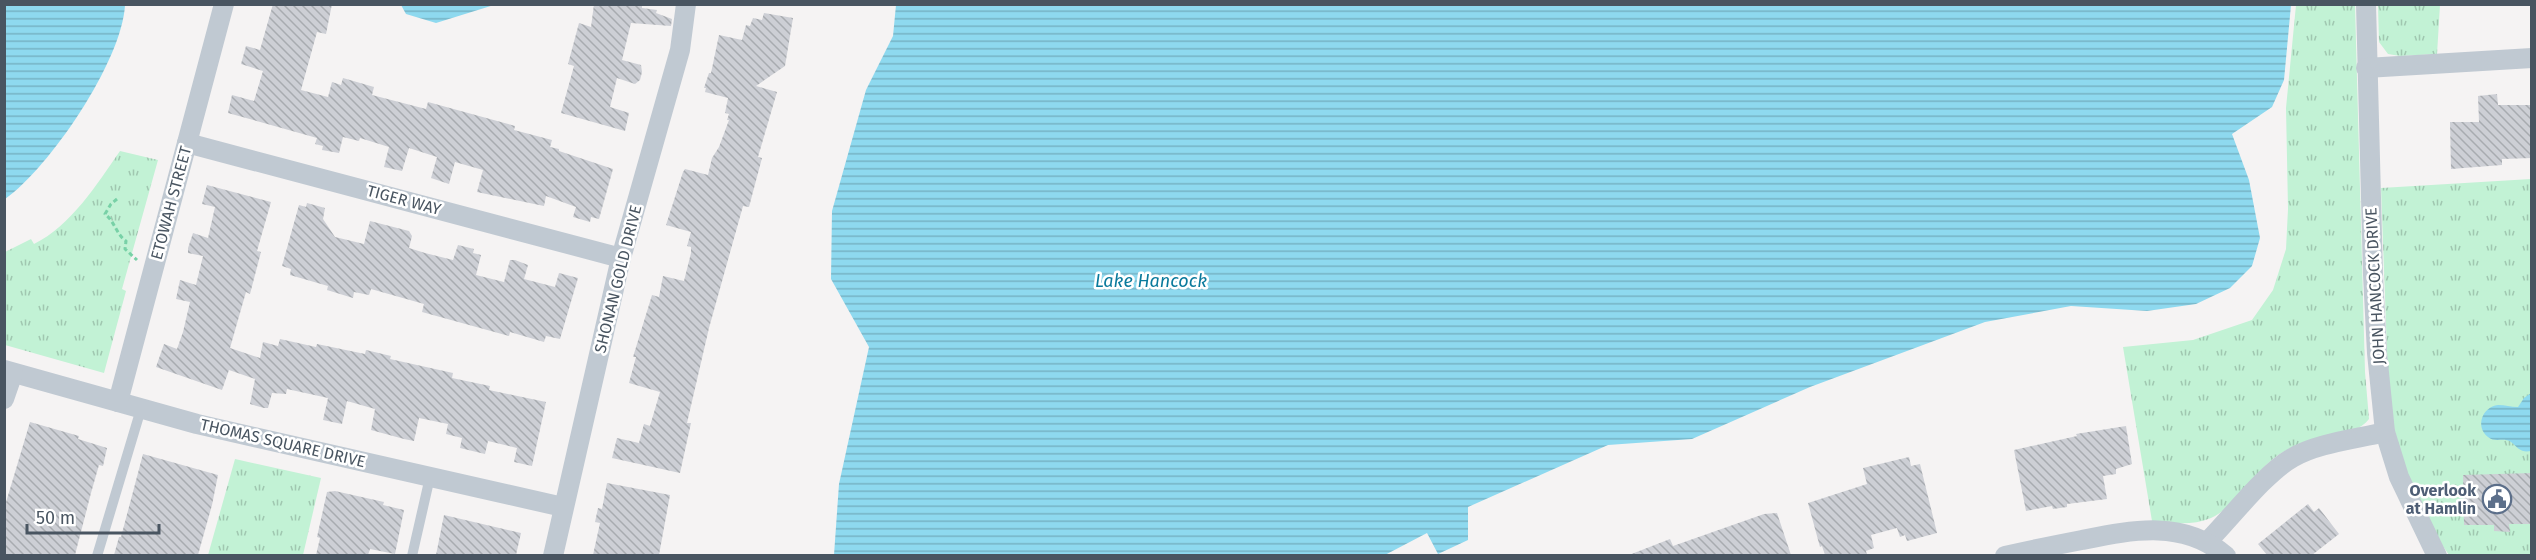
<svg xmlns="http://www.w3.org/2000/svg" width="2536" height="560" viewBox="0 0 2536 560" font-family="'Fira Sans',sans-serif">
<defs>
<pattern id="park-tufts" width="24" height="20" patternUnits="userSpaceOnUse" patternTransform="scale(1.5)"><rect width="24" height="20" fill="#c2f2d5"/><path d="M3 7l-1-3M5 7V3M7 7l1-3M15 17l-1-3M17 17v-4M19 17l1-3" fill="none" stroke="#a0c7b0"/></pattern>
<pattern id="water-rules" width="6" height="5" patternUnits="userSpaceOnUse" patternTransform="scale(1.5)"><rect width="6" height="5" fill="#8ed9ef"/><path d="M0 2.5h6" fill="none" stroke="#76b3c5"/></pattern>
<pattern id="building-back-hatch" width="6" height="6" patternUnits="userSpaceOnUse" patternTransform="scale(1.5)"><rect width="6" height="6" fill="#cdcfd5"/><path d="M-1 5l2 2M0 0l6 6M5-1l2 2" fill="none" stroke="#a8abb0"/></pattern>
</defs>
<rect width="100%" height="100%" fill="#f5f3f3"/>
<!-- park -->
<g fill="url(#park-tufts)">
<path d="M2296 5H2355L2365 372 2369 419C2354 439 2309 438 2285 451 2256 466 2241 504 2211 518 2192 526 2172 523 2152 521L2123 347 2193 340 2252 320 2273 290 2286 249 2288 209 2286 108Z"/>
<polygon points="2378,5 2440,5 2437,54 2400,56 2388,54 2379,42"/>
<path d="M120 151 158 160 122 289 126 291 104 373 5 345V252L31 239 34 244C71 226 97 184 120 151Z"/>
<path d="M2531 179V555H2449C2417 512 2400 458 2389 406L2381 188Z"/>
<polygon points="235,459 321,478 303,555 208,555"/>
</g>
<!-- water -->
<g fill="url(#water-rules)">
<path d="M5 4 125 5C122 61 50 167 5 199Z"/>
<polygon points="401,5 494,5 436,23 406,14"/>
<polygon points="896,5 896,4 2291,5 2284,80 2272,107 2232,134 2249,180 2260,238 2252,266 2230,288 2196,304 2147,311 2071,306 1985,322 1810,387 1692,439 1608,445 1468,507 1468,540 1438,554 1427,533 1383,556 834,555 839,484 869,347 831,279 832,211 866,90 893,36"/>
<path d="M2531 393V451C2521 453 2518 448 2511 442 2504 437 2495 443 2488 437 2475 427 2482 407 2498 405 2505 405 2511 407 2518 407L2524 398Z"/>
</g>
<!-- building -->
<g fill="url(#building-back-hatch)">
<polygon points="273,4 332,4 326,34 317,32 301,90 328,97 332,82 341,85 343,78 374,87 372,95 426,109 428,102 515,126 514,130 552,140 550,147 559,149 559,151 613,169 599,219 591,217 590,222 573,217 576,207 546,196 544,206 477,192 483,170 455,162 449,184 431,178 437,157 409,148 402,171 384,167 389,147 360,138 359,141 343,137 339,153 322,150 323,146 315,144 317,138 228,113 232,95 254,101 263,71 241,64 246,46 260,50"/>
<polygon points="594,4 642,4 642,8 657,10 656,13 672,19 671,26 631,23 622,60 641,65 642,72 640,80 635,84 617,78 610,107 629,113 625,131 561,113 574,66 568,64 579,23 591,27"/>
<polygon points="764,13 793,18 785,66 756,86 777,92 758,157 762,158 749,207 743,206 709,328 687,423 691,423 680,473 612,458 617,438 639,443 644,424 650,426 660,392 629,383 636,357 633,357 652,295 659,297 663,276 684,281 691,253 691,247 687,246 691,232 666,225 683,172 685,169 708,175 712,158 719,147 729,120 727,120 729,114 725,113 728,98 705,92 706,88 704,88 709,73 711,73 719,35 742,40 746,25 750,26 753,18 762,20"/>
<polygon points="2497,94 2498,105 2532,105 2532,158 2502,159 2502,165 2451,169 2450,122 2479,122 2478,96"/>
<polygon points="207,185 271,202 257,251 261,252 250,294 246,292 230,348 260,358 263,342 278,346 280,339 316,347 317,344 365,354 366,350 391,356 390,359 453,373 452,378 490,386 489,390 546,402 532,466 514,462 517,448 488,441 485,454 460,448 462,438 446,434 448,424 419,418 414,441 404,439 371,430 375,409 347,401 342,424 323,420 328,398 287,389 286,394 272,393 268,408 264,408 250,404 255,379 229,370 222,390 156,367 164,344 177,349 183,332 190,302 176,299 180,280 196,285 203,256 188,253 188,248 193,233 208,238 215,207 202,204"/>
<polygon points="307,203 325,208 323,219 335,237 364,244 370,221 409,231 412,236 409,248 425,253 453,260 458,245 474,249 473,253 481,255 476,275 504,282 510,260 515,260 528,265 524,279 555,287 559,273 578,278 560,339 546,336 544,342 510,332 509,336 422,312 424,304 371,289 369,295 354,292 353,298 327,290 328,286 290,275 291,269 282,266 299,205 306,207"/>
<polygon points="30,422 79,436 78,439 107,448 103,466 99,465 91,493 75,555 4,555 4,509"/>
<polygon points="2126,426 2132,464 2116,469 2116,474 2103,476 2107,499 2067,504 2067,507 2053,509 2052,506 2026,511 2014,450 2077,436 2076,434"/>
<polygon points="143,454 218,475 212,505 198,555 114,555 119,537 121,537"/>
<polygon points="1909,457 1911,466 1920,464 1937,533 1907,541 1905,535 1900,537 1897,528 1871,535 1874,548 1866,551 1867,555 1825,555 1822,546 1820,547 1808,503 1867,484 1863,468"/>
<polygon points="2532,473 2532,524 2509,524 2510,532 2494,531 2494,525 2464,525 2463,475"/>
<polygon points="607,483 670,495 659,555 593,555 600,523 595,522 598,508 602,509"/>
<polygon points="335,491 384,502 383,505 404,510 395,554 370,549 368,555 316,555 320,538 317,537 327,492"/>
<polygon points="2308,504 2314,512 2319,508 2339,534 2312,555 2267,555 2258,544"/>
<polygon points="1777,513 1791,555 1629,555 1670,539 1673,546 1764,514"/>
<polygon points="444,515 521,533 516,555 436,555"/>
</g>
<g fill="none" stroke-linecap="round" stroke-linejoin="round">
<!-- path -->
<path stroke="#78d1a7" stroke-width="3" stroke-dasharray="4.5 3" stroke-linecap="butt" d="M117 199 111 204 105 214C115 222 116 234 126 241L125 249 137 260"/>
<!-- lane -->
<g stroke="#c0c9d2" stroke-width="10">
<polyline points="97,556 141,409"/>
<polyline points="412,556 430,477"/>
</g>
<!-- street -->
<g stroke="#c0c9d2" stroke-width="20">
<polyline points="2366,4 2373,275 2377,353 2385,432 2399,477 2437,556"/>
<polyline points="2366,68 2532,58"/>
<polyline points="187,143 621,258"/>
<polyline points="4,370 197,424 563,507"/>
<polyline points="4,399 13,373"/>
<polyline points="118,402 224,4"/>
<path d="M2207 542C2230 519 2265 473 2292 458 2317 443 2357 439 2385 432"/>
<polyline points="553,556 621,258 680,50 686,4"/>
<path d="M2005 556C2031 550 2056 545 2082 540 2132 530 2184 519 2226 556"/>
</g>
</g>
<!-- icons -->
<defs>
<g id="civic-ring" transform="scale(1.5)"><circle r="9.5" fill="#fff" stroke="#5c6f8a" stroke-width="1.5"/><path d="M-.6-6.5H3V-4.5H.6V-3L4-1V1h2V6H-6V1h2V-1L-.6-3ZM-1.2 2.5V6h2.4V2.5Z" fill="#5c6f8a"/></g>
</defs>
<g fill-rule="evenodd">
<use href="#civic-ring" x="2497" y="499"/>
</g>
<g text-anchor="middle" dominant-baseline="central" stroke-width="5" stroke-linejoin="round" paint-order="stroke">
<!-- street labels -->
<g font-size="16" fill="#495561" stroke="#fff">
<text transform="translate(404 200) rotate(15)">TIGER WAY</text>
<text transform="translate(171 203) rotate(-75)">ETOWAH STREET</text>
<text transform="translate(618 279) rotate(-76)">SHONAN GOLD DRIVE</text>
<text transform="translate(2375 286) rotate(-93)">JOHN HANCOCK DRIVE</text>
<text transform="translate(283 443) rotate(13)">THOMAS SQUARE DRIVE</text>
</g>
<!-- service labels -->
<g font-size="16" font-weight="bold" fill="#4e5e75" stroke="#fff" text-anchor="end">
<text x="2476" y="490">Overlook<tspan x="2476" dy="18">at Hamlin</tspan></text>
</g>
<!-- water labels -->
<g font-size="18" font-style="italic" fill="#0a7a9c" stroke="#fff">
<text x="1151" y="281">Lake Hancock</text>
</g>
</g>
<!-- border -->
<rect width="2536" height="560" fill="none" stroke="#495561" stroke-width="12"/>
<!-- scale -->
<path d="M27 524v9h132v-9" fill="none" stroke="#495561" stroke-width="3"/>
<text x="36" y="524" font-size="18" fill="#495561" stroke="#ffffff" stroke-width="4.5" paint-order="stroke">50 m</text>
</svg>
